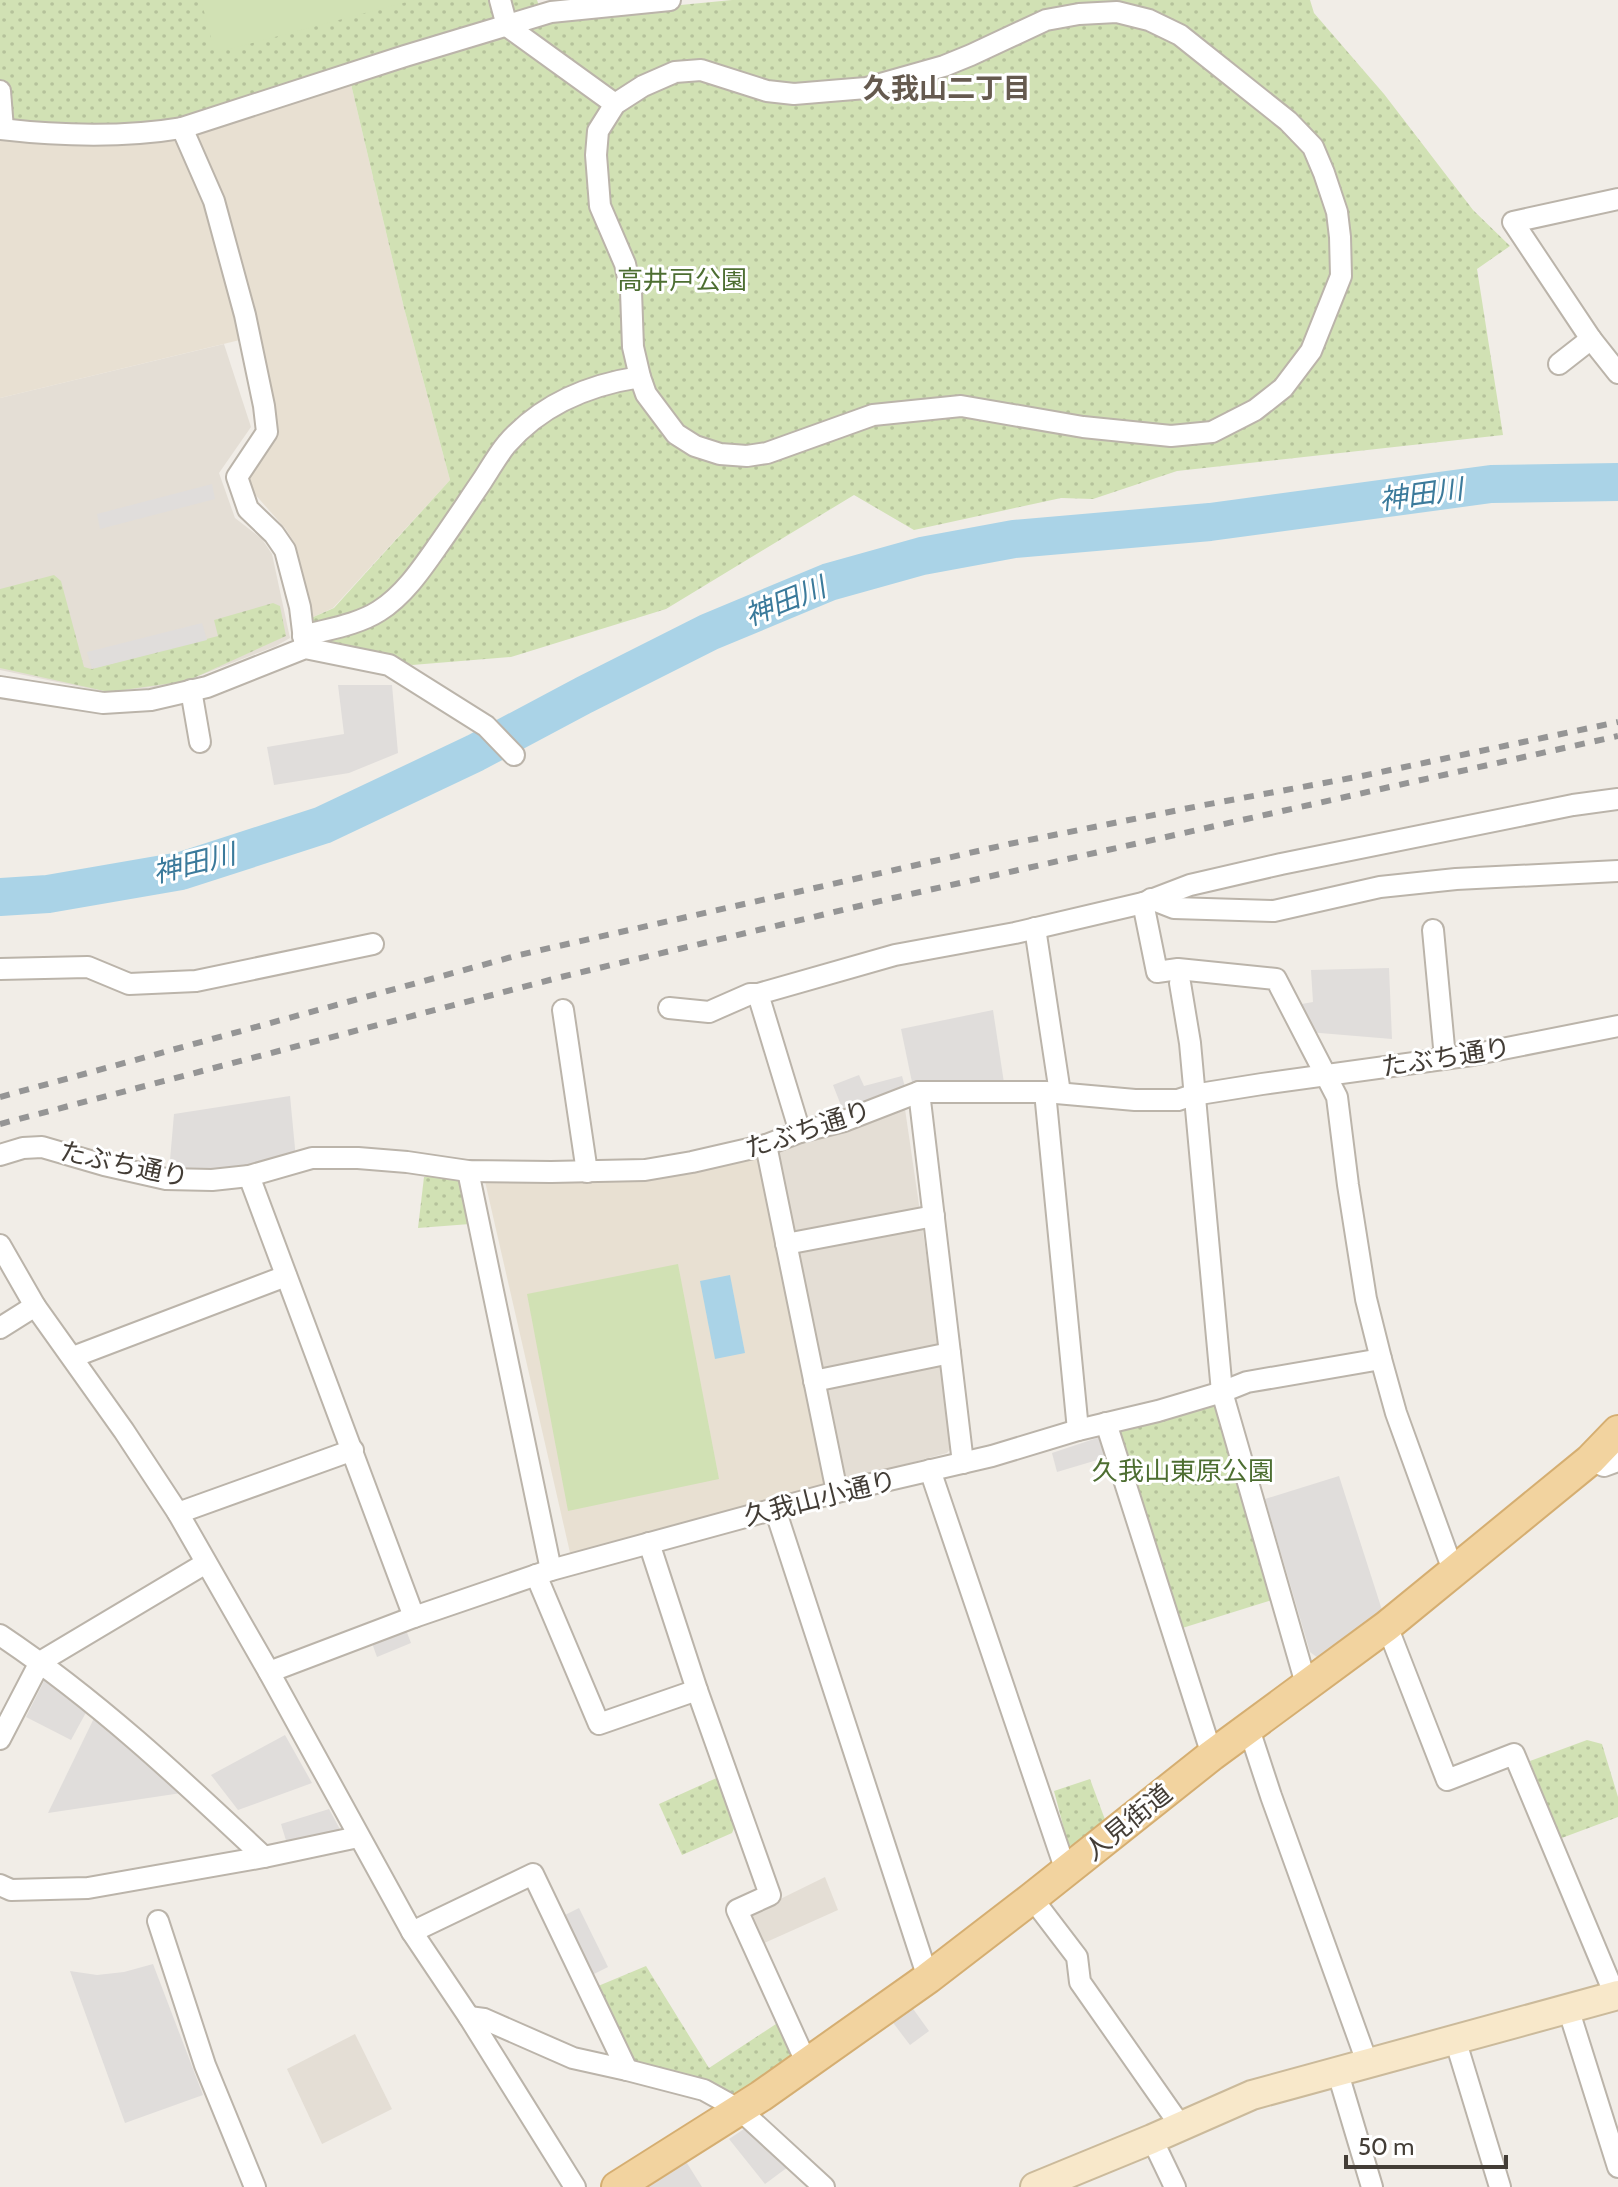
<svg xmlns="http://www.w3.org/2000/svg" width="1618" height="2187" viewBox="0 0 1618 2187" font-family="Cabin,'Noto Sans JP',sans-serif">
<defs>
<pattern id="green-dots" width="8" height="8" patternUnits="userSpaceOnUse" patternTransform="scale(2)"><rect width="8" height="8" fill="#d1e1b4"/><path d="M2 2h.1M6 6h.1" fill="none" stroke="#b5c29b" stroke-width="1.8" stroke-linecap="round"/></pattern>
</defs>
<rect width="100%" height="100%" fill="#f1ede7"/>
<!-- residential -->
<g fill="#e4ded5">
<polygon points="224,344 251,427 219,473 235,518 262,539 272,554 290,638 276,646 175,685 105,692 0,670 0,398"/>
<polygon points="905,1109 954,1444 947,1453 844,1481 775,1156 782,1151"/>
<polygon points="825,1877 838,1910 760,1945 750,1914"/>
<polygon points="355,2034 392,2109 322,2144 287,2069"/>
</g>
<!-- education -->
<g fill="#e8e0d2">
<polygon points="350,80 404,308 450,480 333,608 311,618 303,574 294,542 285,528 251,490 249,473 272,442 193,140 197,129"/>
<polygon points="0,133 172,134 181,139 211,204 244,339 0,398"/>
<polygon points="761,1157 832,1487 571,1557 484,1177 640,1181"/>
</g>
<!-- green -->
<g fill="url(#green-dots)">
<polygon points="0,0 537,0 540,9 217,112 158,122 127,124 31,127 0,120"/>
<polygon points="732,0 1310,0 1314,13 1384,94 1473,210 1510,246 1477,269 1503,435 1177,471 1093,499 1061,498 914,530 854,495 666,609 511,657 412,665 389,658 316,644 311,618 334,608 450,480 404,308 350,80 557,17"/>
<polygon points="54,575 61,581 84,667 91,669 218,636 214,620 273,603 280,606 286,636 187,681 109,692 0,668 0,589"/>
<polygon points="458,1175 470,1224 418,1228 424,1177"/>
<polygon points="1211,1402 1221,1407 1275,1599 1176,1630 1116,1437 1119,1429"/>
<polygon points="1587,1740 1602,1744 1618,1797 1618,1817 1559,1839 1530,1761"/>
<polygon points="721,1776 738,1819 732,1833 682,1855 659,1804"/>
<polygon points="1090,1779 1107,1825 1076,1850 1068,1844 1054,1791"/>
<polygon points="646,1966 709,2068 779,2022 795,2056 736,2096 699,2078 628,2064 591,1989"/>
</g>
<!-- pitch -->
<g fill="#d1e1b4">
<polygon points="201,0 414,0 215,53"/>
<polygon points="678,1264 719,1479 568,1511 527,1294"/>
</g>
<!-- parking -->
<g fill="#e0dddb">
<polygon points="212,484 215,499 100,529 97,514"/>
<polygon points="202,623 207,640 92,669 87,652"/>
<polygon points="338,685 392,685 398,753 349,773 274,785 267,747 344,734"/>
<polygon points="1389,968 1392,1039 1308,1032 1296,1005 1313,1002 1311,970"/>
<polygon points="993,1010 1004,1083 913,1087 901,1029"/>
<polygon points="859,1075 864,1086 902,1076 906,1091 844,1113 833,1085"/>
<polygon points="290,1096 296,1159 220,1170 169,1172 174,1114"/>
<polygon points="1100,1437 1104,1458 1057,1472 1052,1453"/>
<polygon points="1339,1476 1382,1610 1318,1658 1310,1652 1265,1499"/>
<polygon points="406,1630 411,1643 377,1657 372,1643"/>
<polygon points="48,1673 89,1707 71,1740 26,1717"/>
<polygon points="97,1712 188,1792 48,1813"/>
<polygon points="285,1735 312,1783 238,1810 211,1775"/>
<polygon points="329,1809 343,1835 288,1847 281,1824"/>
<polygon points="579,1908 608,1967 588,1977 559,1918"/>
<polygon points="153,1964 203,2095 125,2123 70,1971 97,1975 124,1972"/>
<polygon points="911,2006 929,2031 910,2045 891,2020"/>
<polygon points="744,2129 755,2135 788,2167 765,2184 729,2139"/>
<polygon points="685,2160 702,2187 648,2187 646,2184"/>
</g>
<!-- water -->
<polygon fill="#aad3e7" points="730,1275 745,1353 715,1359 700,1281"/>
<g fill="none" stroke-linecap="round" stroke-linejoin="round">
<!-- river -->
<polyline stroke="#aad3e7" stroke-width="38" points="0,897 48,894 181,871 323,825 475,753 584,695 709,632 829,582 922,556 1014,539 1210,522 1491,484 1618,482"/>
<!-- street casing -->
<g stroke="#bbb4aa" stroke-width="24">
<g id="street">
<polyline points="500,0 507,26 615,104"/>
<polygon points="1117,12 1149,20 1180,35 1288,121 1313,147 1324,173 1337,212 1340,237 1341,276 1311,351 1283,388 1255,410 1212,432 1171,436 1083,427 961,406 873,415 767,453 747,456 720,454 695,446 676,434 646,394 640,377 633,347 631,291 625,264 600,206 596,155 598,131 615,104 643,86 675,72 701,70 767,91 794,94 866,88 944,66 971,55 1046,20 1079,14"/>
<polyline points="0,91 3,129"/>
<polyline points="182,128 214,201 245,315 264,406 267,432 237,477 248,509 274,534 285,550 300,607 305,648"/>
<path d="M0 129C60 136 122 138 182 128L405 56 551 12 670 0"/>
<polyline points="1618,199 1513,222 1591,339 1618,373"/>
<polyline points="1559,364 1591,339"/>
<path d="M303 636C328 629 357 625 379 611 403 596 421 570 437 547 452 526 467 503 482 481 490 469 497 456 506 445 541 404 588 385 640 377"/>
<polyline points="0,687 103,703 151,700 207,687 305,648 389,665 486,726 514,755"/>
<polyline points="191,690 200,742"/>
<polyline points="1151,899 1174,908 1274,911 1380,887 1456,879 1618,871"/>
<polyline points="1143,903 1157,972 1178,969 1276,979 1337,1097 1348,1185 1366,1299 1381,1359 1396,1413 1454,1573"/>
<polyline points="1035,928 1060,1093"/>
<polyline points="1433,930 1445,1058"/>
<polyline points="0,969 88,967 129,984 196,981 373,944"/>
<polyline points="1180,983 1190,1043 1222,1392 1306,1684"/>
<polyline points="669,1008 709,1012 750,994 758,994"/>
<polyline points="563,1010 587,1172"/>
<polyline points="919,1092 963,1463"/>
<polyline points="1045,1092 1078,1430"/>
<polyline points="800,1132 758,994 895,955 1015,933 1143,903 1190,885 1281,864 1573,805 1618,799"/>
<polyline points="766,1145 837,1492"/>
<polyline points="0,1155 23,1148 42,1147 104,1165 166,1179 212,1180 249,1176 312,1158 358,1158 407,1162 468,1171 551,1172 645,1170 692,1162 766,1145 800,1132 844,1121 919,1092 1045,1092 1135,1100 1178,1100 1193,1095 1262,1084 1472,1055 1618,1026"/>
<polyline points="468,1171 551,1570"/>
<polyline points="249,1176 414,1617"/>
<polyline points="786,1244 934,1216"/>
<polyline points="0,1245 35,1306 124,1431 178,1513 269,1672 412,1932 469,2017 575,2187"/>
<polyline points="0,1328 35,1306"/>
<polyline points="73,1357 286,1276"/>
<polyline points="814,1381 950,1353"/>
<polyline points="1106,1423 1212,1755"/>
<polyline points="1590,1460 1604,1466 1618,1461"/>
<polyline points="930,1470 1066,1871"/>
<polyline points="775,1509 928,1978"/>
<polyline points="178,1513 353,1450"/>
<polyline points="649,1543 697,1690 770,1895 737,1910 807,2064"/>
<polyline points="536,1575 599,1724 697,1690"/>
<polyline points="1387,1626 1447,1780 1514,1754 1615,1995"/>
<path d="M0 1635C96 1699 180 1778 264 1857"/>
<polyline points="269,1672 414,1617 551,1570 837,1492 992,1456 1078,1430 1158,1411 1222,1392 1247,1382 1381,1359"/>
<polyline points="1249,1729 1271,1796 1367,2062"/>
<polyline points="0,1739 40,1662 206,1563"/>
<polyline points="0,1885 11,1890 88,1888 264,1857 358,1837"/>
<polyline points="1032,1898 1077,1957 1080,1982 1180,2125"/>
<polyline points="158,1921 205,2065 255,2187"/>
<polyline points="412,1932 533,1874 627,2070"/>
<polyline points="1568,2008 1618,2167"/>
<polyline points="469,2017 484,2019 573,2058 627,2070 704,2090 740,2110 824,2187"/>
<polyline points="1455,2039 1500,2187"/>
<polyline points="1337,2070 1372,2187"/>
<polyline points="1152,2139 1175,2187"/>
</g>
</g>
<!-- secondary casing -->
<g stroke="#cbba9b" stroke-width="32">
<polyline id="secondary" points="1035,2187 1152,2139 1252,2095 1618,1995"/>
</g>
<!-- primary casing -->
<g stroke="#d5ae71" stroke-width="34">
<polyline id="primary" points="617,2187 761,2096 928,1978 1032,1898 1212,1755 1387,1626 1590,1460 1618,1431"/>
</g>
<!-- street -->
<use href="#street" stroke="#fff" stroke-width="20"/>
<!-- secondary -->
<use href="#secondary" stroke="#f8e8ca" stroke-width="28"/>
<!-- primary -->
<use href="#primary" stroke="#f2d39f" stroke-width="30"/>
<!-- rail -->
<g stroke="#959595" stroke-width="6" stroke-dasharray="10 10" stroke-linecap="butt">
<polyline points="0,1097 519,955 1009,844 1204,805 1362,776 1618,722"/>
<polyline points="0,1124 561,977 893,898 1618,736"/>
</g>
</g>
<g text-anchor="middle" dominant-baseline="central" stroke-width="6" stroke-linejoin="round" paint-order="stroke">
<!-- park labels -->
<g font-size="26" fill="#4d6e31" stroke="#fff">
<text x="682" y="280">高井戸公園</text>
<text x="1183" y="1471">久我山東原公園</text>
</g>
<!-- street labels -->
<g font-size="26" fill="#433d36" stroke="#fff">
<text transform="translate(1446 1057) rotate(-9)">たぶち通り</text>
<text transform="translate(808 1129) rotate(-18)">たぶち通り</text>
<text transform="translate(124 1164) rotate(12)">たぶち通り</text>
<text transform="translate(820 1498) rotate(-14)">久我山小通り</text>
<text transform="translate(1128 1822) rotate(-39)">人見街道</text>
</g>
<!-- neighbourhood labels -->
<g font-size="28" font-weight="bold" fill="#655a4f" stroke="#fff">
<text x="947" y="88">久我山二丁目</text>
</g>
<!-- water labels -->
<g font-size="28" font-style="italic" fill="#3b7a9b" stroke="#fff">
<text transform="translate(1421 494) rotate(-8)">神田川</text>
<text transform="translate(785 601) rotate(-22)">神田川</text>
<text transform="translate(194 863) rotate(-14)">神田川</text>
</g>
</g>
<!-- scale -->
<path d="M1346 2155v12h160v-12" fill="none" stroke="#433d36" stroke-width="4"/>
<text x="1358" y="2155" font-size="24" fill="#433d36" stroke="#ffffff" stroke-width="6" paint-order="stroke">50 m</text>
</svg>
